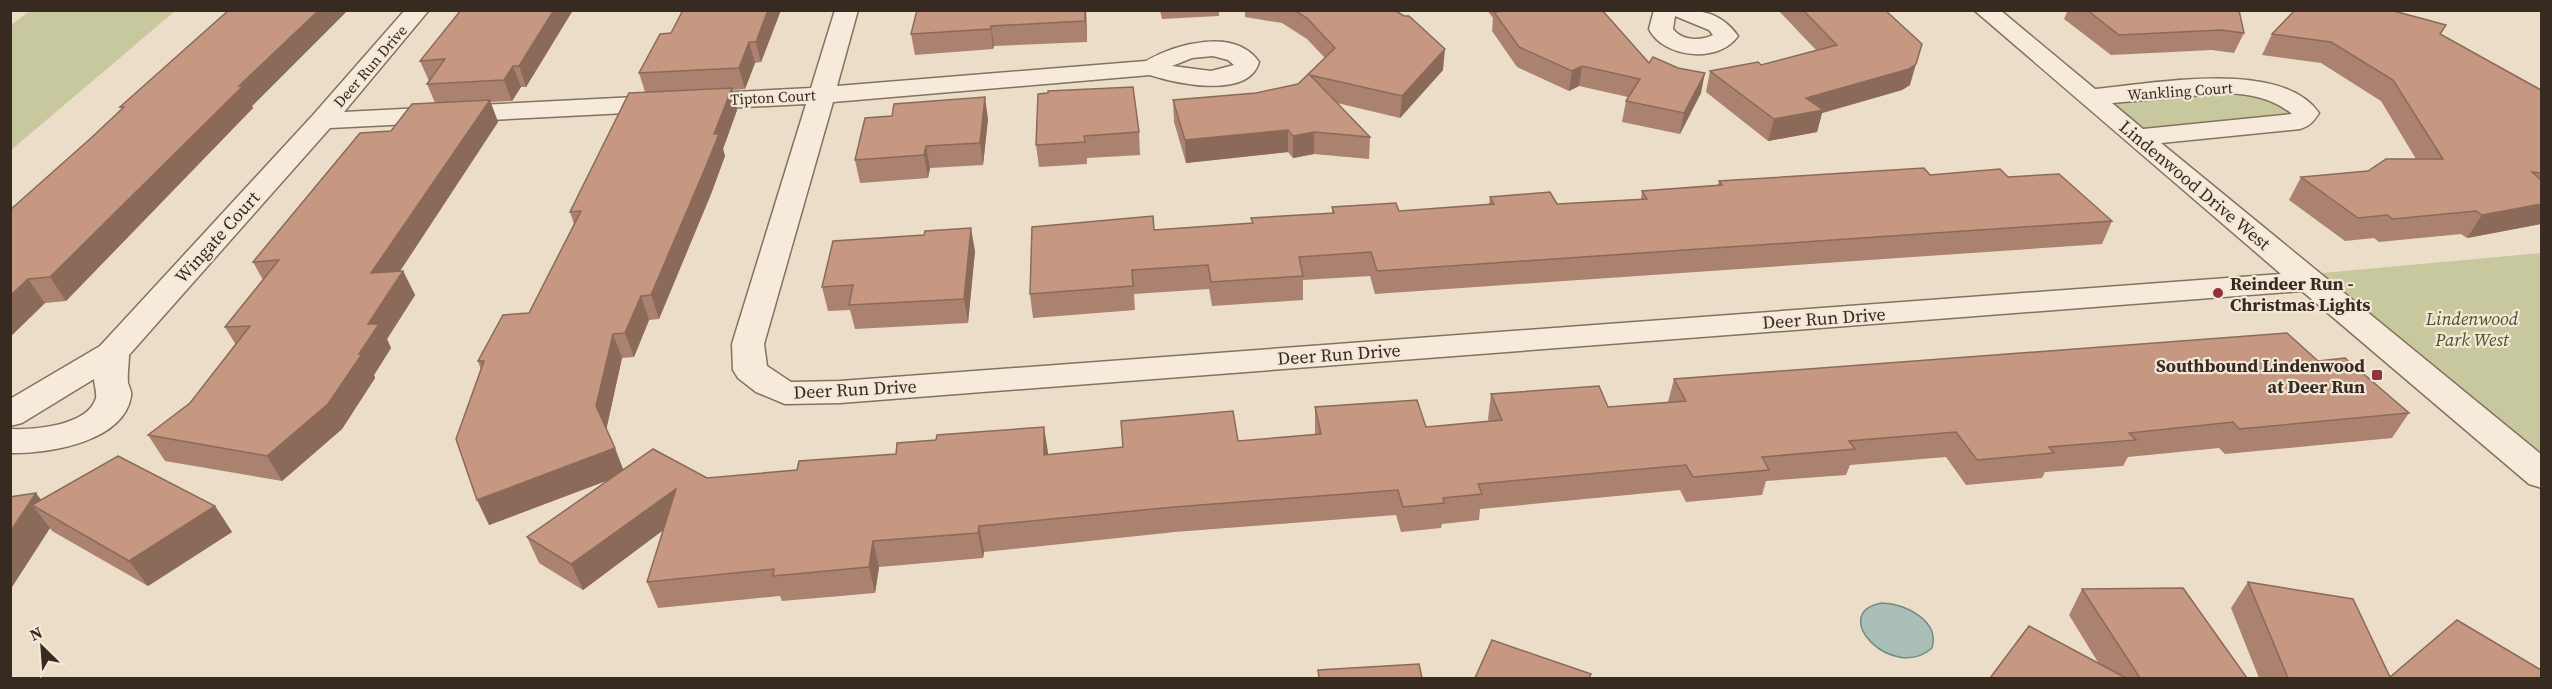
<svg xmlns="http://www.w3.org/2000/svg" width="2552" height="689" viewBox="0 0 2552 689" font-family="'Source Serif 4',serif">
<rect width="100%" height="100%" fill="#ebddc8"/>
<!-- green -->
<g fill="#c7c89d">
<polygon points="30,11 30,10 175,11 11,150 11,25"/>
<polygon points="2225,85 2306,113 2138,137 2091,97"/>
<polygon points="2541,253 2541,475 2301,275"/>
</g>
<!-- water -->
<path fill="#a9bfb7" stroke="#708d83" stroke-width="1.5" d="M1882 603C1905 604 1940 620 1932 648 1893 683 1826 613 1882 603Z"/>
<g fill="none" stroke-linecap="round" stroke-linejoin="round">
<!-- minor casing -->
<g stroke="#86705f" stroke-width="3">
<g id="minor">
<path d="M405 10H429L344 112 811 88 835 10H858L837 86 1146 61C1176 44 1235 27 1259 62 1249 99 1177 84 1150 75L833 102 764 344 767 366 791 382 840 381 2281 274 1974 10H2000L2095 89C2153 84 2281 58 2319 113 2313 122 2310 126 2300 129L2161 143 2542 455V488L2529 484 2302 291 840 403 785 404 756 392 738 378 733 370 732 344 806 104 330 128 129 355C129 364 127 374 128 383 129 387 132 391 131 396 124 442 48 454 10 453V429C34 430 88 426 96 398 97 391 94 385 94 379L22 423 10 426V399L100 346 313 115ZM1213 56 1228 60 1234 65 1211 71 1172 66 1192 58ZM2225 93C2250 94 2272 98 2292 114L2143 129 2112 103Z"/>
<path d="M1654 10C1687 10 1716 5 1738 36 1719 64 1663 58 1649 29ZM1675 16 1709 30 1713 35C1700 41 1682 41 1673 29Z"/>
</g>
</g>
<!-- minor -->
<use href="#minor" fill="#f6ebdb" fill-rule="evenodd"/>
</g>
<!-- wall -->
<g fill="#aa826f">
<polygon points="229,10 348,10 252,106 253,108 66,301 45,303 10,337 10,210 91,138 122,110 120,107"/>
<polygon points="573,10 526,87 521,87 512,101 490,102 498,122 400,271 403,271 415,295 387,339 391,348 374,375 375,378 342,429 282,481 165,461 148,435 190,403 236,345 225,327 263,280 253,262 391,131 435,103 427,84 429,81 420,61"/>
<polygon points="683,10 781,10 761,62 755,63 745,89 732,90 737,110 723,149 725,156 711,194 659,319 649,320 634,357 622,358 606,429 623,470 707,478 1048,452 1048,455 1238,441 1315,435 1315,407 1426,427 1489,421 1488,419 1491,394 1608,407 1668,402 1674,379 2318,361 2409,413 2392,438 2225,454 2219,448 2128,457 2123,466 2045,472 2042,478 1966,485 1946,457 1850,465 1846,475 1766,481 1762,495 1686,502 1680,490 1480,509 1479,520 1442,524 1441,528 1401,532 1396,515 1175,532 984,552 983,558 879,567 875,593 782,601 780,596 658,608 647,582 663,530 583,590 539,563 527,537 610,479 489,525 481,370 478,361 529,313 574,224 570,212 645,92 639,73 671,33"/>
<polygon points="917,10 1086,10 1087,42 994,46 993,49 915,55 911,34"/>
<polygon points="1160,10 1219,10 1219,16 1162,19"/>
<polygon points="1245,10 1394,10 1443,70 1400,118 1337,103 1370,137 1369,159 1314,154 1293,158 1288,152 1186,163 1174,122 1173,100 1256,93 1298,84 1325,58 1307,39 1282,23 1245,17"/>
<polygon points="1487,10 1602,10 1649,63 1701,93 1680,134 1622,122 1626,101 1628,97 1579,86 1569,91 1517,67 1492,31 1493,18"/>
<polygon points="1778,10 1885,10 1910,85 1902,90 1822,113 1817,132 1768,141 1706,92 1710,71 1761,65 1816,50"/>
<polygon points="2068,10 2239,10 2244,33 2234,53 2212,50 2111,55 2064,19"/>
<polygon points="2328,10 2397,10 2397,12 2441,34 2541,90 2541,224 2467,238 2461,234 2379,242 2374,238 2345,241 2289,200 2301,177 2368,171 2416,159 2381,101 2321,63 2262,55 2272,34"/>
<polygon points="1038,94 1139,132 1140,155 1087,158 1087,164 1039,167 1036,145"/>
<polygon points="988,119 983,165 930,168 928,178 860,183 855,160"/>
<polygon points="1930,175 2008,177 2112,221 2102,244 1375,294 1370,276 1303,280 1303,300 1212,306 1209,289 1134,294 1135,310 1033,318 1030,294 1154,230 1252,223 1251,218 1332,213 1332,207 1399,211 1489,205 1490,197 1557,204 1641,199 1642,191 1718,186 1719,181"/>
<polygon points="975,251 968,323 855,329 850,310 828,311 822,287"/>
<polygon points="10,497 41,500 215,506 232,532 148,586 52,531 50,528 10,590"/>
<polygon points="2248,582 2390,677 2541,678 2259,678 2231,608"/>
<polygon points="2082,589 2247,678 1990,678 2099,664 2069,615"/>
</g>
<!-- shaded-wall -->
<g fill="#8b6a5a">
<polygon points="319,10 348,10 252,106 253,108 66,301 50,277 239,86"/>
<polygon points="554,10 573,10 526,87 519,66"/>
<polygon points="768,10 781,10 761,62 756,42"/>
<polygon points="1085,10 1086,10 1087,42 1085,21"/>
<polygon points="991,26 994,46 993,49 991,29"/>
<polygon points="749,42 755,63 745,89 739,68"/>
<polygon points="1445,49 1443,70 1400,118 1402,96"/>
<polygon points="1916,64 1910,85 1902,90 1822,113 1817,132 1768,141 1774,119 1806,98"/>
<polygon points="513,66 521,87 512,101 504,80"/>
<polygon points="1582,66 1579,86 1569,91 1572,71"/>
<polygon points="1705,73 1701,93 1680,134 1684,113"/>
<polygon points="732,88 737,110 723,149 725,156 711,194 659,319 651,295"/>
<polygon points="985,97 988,119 983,165 980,143"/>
<polygon points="490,100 498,122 383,297 371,273"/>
<polygon points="1288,130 1288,152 1186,163 1185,140"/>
<polygon points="1314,132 1314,154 1293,158 1293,136"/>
<polygon points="926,146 930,168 928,178 924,155"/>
<polygon points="2541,204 2541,224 2467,238 2482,215"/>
<polygon points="971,228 975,251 968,323 964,299"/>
<polygon points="403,271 415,295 387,339 391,348 374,375 375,378 342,429 282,481 267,456 359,354 368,324"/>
<polygon points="28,279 45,303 10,337 10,296"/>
<polygon points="641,296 649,320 634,357 625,333"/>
<polygon points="613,334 622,358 606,431 596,406"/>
<polygon points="1044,427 1048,452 1048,480 1044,455"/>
<polygon points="615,448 625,474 489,525 477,500"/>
<polygon points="676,489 685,514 583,590 571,564"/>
<polygon points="36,493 55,518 32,505 50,528 10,590 10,532"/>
<polygon points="215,506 232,532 148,586 129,561"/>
<polygon points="979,526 984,552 983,558 978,533"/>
<polygon points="873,541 879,567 875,593 869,567"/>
</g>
<!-- building -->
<g fill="#c69781" stroke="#8b6a5a" stroke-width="1.5">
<polygon points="229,10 319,10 239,86 243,86 50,277 28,279 10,296 10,210 91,138 124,107 120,107 212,25"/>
<polygon points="461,10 554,10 519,66 513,66 504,80 427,84 445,59 420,61"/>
<polygon points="683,10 768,10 756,42 749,42 739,68 639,73 660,34 671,33"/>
<polygon points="917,10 1085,10 1085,21 991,26 991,29 911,34"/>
<polygon points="1294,10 1394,10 1404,16 1409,16 1445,49 1402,96 1310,75 1370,137 1314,132 1293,136 1288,130 1185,140 1173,100 1256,93 1298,84 1335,48 1307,18"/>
<polygon points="1504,10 1602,10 1649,63 1653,57 1678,68 1705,73 1684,113 1626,101 1640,79 1582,66 1572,71 1519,47 1494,12 1504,11"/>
<polygon points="1803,10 1885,10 1922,44 1916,64 1909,69 1806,98 1823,110 1774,119 1710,71 1758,62 1761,65 1837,45"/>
<polygon points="2087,10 2239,10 2244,33 2221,30 2119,35"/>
<polygon points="2295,10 2328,11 2328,10 2395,10 2394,11 2446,25 2440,34 2541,90 2541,173 2532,172 2541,180 2541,204 2482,215 2476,211 2393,219 2387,215 2358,218 2301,177 2368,171 2386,159 2443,159 2393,80 2331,42 2272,34"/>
<polygon points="1133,87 1139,132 1084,136 1085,142 1036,145 1038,94 1048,93 1048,91"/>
<polygon points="732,88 714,134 719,134 704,171 651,295 641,296 625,333 613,334 596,406 615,448 477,500 456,439 484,361 478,361 503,315 529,313 581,211 570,212 629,93"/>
<polygon points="985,97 980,143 926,146 924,155 855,160 865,118 892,116 894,104"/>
<polygon points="490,100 371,273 403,271 368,324 379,324 359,354 362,354 328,404 267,456 148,435 190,403 250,326 225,327 279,260 253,262 360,133 391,131 412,104"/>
<polygon points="1924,168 1930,175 2000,169 2008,177 2059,174 2112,221 1377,271 1371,252 1299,257 1303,276 1211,282 1208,265 1132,270 1133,286 1030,294 1032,227 1153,216 1154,230 1253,223 1251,218 1334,213 1332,207 1396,203 1399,211 1494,204 1490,197 1550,192 1557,204 1647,199 1642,191 1722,185 1719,181"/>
<polygon points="971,228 964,299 849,305 853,285 822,287 833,241 924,235 925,231"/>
<polygon points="2287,333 2318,361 2345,358 2409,413 2239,429 2233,422 2129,433 2136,440 2049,447 2054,453 1977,460 1956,432 1849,441 1855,449 1762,457 1769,470 1693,477 1686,465 1478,484 1482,494 1443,498 1444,503 1403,507 1398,490 1174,507 979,526 978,533 873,541 869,567 773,576 774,569 647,582 676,489 571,564 527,537 653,449 707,478 797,470 799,461 896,454 897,443 936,440 937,435 1044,427 1044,455 1123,447 1121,421 1233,411 1238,441 1321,434 1315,407 1417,400 1426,427 1502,420 1491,394 1599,386 1608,407 1686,401 1674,379"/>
<polygon points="118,456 215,506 129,561 32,505"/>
<polygon points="36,493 10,532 10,497"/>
<polygon points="2248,582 2353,599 2390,677 2457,620 2541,670 2541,678 2288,678"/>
<polygon points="2183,588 2247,678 2140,678 2082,589"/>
<polygon points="2029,626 2126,678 1990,678"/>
<polygon points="1492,640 1591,674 1589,678 1475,678"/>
<polygon points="1419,664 1422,678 1319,678 1318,670"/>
</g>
<!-- markers -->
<g fill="#8f343d" stroke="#f3e8d7" stroke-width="2">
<circle cx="2218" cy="293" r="6"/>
<rect x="2371" y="369" width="12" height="12" rx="3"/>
</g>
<g text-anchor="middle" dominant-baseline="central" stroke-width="4.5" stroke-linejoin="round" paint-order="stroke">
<!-- far-street labels -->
<g font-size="15" fill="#372a21" stroke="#f3e8d7">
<text transform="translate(370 66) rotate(-49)">Deer Run Drive</text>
<text transform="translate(2180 91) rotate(-4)">Wankling Court</text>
<text transform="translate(773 97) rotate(-3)">Tipton Court</text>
</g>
<!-- street labels -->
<g font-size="18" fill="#372a21" stroke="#f3e8d7">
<text transform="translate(2195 185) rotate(40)">Lindenwood Drive West</text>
<text transform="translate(217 237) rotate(-48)">Wingate Court</text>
<text transform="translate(1824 318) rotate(-4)">Deer Run Drive</text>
<text transform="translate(1339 354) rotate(-4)">Deer Run Drive</text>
<text transform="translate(855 389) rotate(-3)">Deer Run Drive</text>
</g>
<!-- poi labels -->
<g font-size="18" font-weight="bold" fill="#372a21" stroke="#f3e8d7" text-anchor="start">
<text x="2230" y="283">Reindeer Run -<tspan x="2230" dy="21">Christmas Lights</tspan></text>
<text x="2365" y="365" text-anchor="end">Southbound Lindenwood<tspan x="2365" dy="21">at Deer Run</tspan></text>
</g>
<!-- park labels -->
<g font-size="18" font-style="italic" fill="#4b5229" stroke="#f3e8d7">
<text x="2472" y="318">Lindenwood<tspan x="2472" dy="21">Park West</tspan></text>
</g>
</g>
<!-- border -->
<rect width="2552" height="689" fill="none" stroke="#372a21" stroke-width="24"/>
<!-- north arrow -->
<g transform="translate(42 647) rotate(335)" stroke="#f3e8d7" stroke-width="4.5" paint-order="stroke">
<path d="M0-4.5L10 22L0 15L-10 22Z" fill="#372a21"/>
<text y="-9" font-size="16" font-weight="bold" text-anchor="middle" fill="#372a21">N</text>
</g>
</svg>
